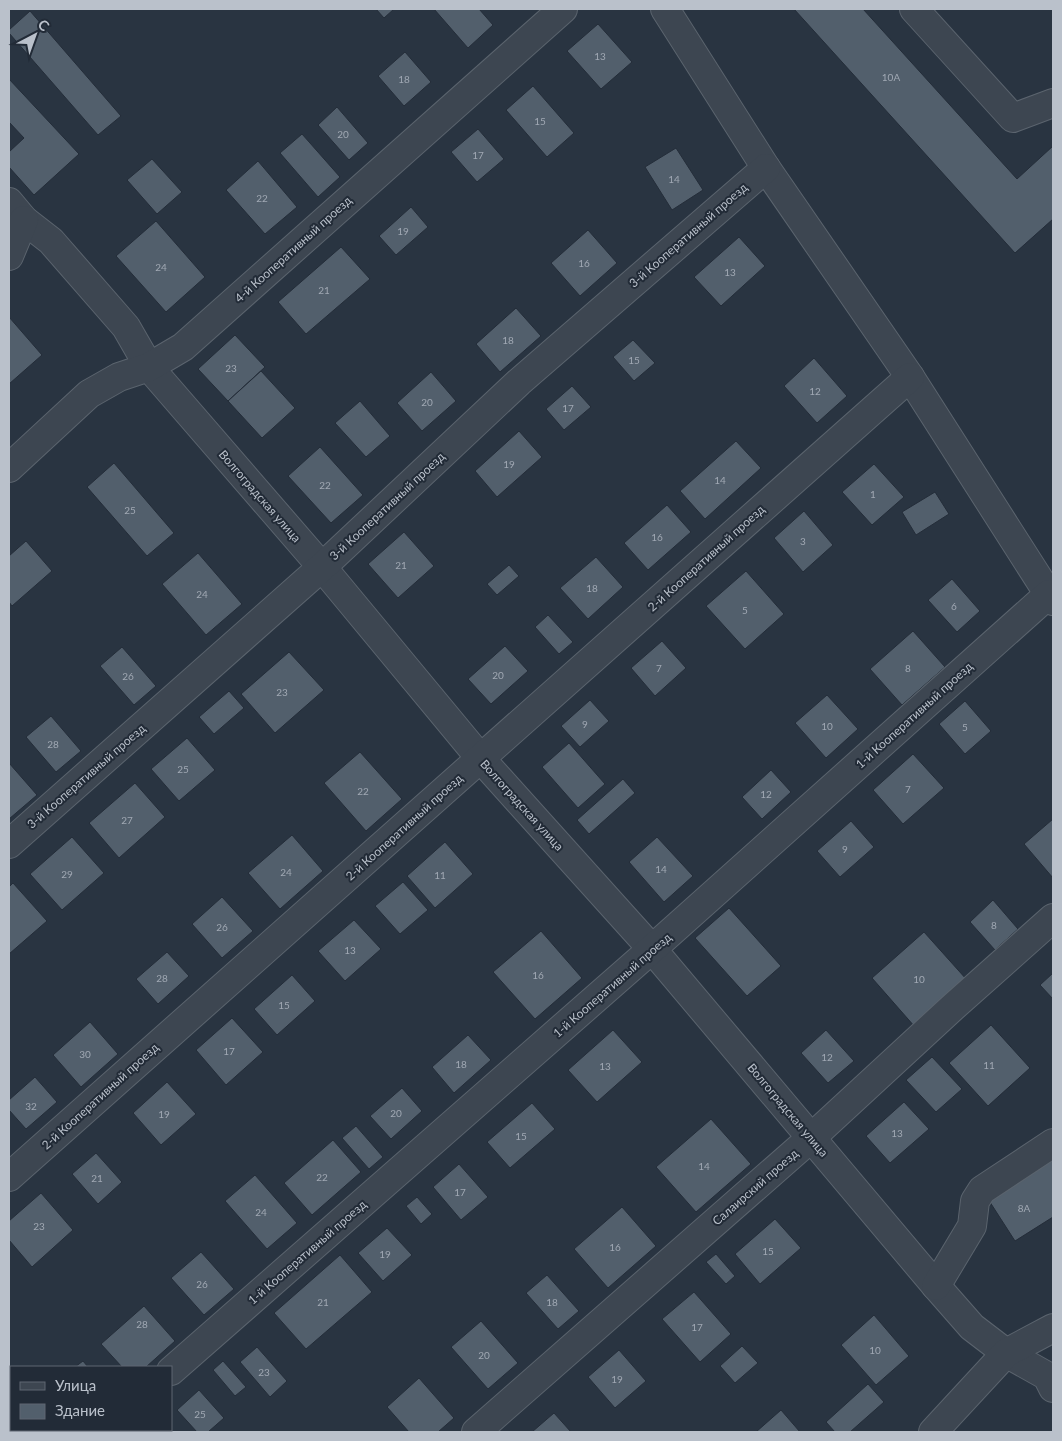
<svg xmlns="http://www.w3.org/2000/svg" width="1062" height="1441" viewBox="0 0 1062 1441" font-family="Lato,sans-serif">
<rect width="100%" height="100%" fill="#293441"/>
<!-- building -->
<g fill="#525f6c" stroke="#242d39">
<polygon points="376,9 394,9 384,18"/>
<polygon points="434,9 479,9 493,25 468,48"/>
<polygon points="794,9 863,9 1017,179 1053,146 1053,219 1015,253"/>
<polygon points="30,11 121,116 98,135 9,33 9,30"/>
<polygon points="598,24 632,62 601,89 567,51"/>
<polygon points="405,52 431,82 404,106 378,76"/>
<polygon points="9,79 79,154 34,195 9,167 9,152 24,138 9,122"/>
<polygon points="533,86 574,133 547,157 506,110"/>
<polygon points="337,107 368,143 349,160 318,125"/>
<polygon points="478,129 504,159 477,182 451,152"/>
<polygon points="302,134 340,177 318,197 280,153"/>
<polygon points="676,148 703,190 672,210 645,167"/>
<polygon points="152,159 182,192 157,214 127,180"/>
<polygon points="258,161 297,207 265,234 226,190"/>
<polygon points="411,207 428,227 396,255 379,236"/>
<polygon points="156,221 205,277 166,312 116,256"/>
<polygon points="588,230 617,263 580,296 551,263"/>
<polygon points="739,237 765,266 721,306 694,277"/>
<polygon points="341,247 370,279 306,334 278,302"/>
<polygon points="516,308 541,336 500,372 476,344"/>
<polygon points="9,317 42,355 9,384"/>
<polygon points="235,335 265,367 228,401 198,369"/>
<polygon points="633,340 655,363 634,381 613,357"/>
<polygon points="814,358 847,396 817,423 784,386"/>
<polygon points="261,371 295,408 262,438 228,401"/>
<polygon points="431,372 456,401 422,431 397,403"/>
<polygon points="572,386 591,407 564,430 546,409"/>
<polygon points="360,401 390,436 366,457 335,423"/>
<polygon points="519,431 542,457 497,497 475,471"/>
<polygon points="736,441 761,468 705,519 680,491"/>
<polygon points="320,447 363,495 331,523 288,476"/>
<polygon points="114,463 174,533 147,556 87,487"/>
<polygon points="874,464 904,497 872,525 842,492"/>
<polygon points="935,492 949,514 916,535 902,512"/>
<polygon points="667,505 691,532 648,570 624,543"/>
<polygon points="804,511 833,545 803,572 774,538"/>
<polygon points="404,532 434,566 398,598 368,564"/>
<polygon points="26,541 52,571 12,606 9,602 9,556"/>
<polygon points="198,553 242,604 206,635 162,584"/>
<polygon points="596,557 623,587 588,619 560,588"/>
<polygon points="509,565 519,576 497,595 487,584"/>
<polygon points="746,571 784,614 745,649 706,606"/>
<polygon points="952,579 980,611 957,632 928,600"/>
<polygon points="548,615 573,642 559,654 535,627"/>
<polygon points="913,631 945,667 902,705 870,669"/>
<polygon points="662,641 686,668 655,696 631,668"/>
<polygon points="505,646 528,671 491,704 468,679"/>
<polygon points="122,647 156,686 134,705 100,666"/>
<polygon points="289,652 324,690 275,733 241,694"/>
<polygon points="229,691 244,708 214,734 199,717"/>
<polygon points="827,695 858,729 826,758 795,723"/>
<polygon points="590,700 609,721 580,747 561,726"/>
<polygon points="965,701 991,731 965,754 939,724"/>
<polygon points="51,716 81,751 56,772 26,737"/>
<polygon points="187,738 215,770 179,801 151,769"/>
<polygon points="569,743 605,784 578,808 542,767"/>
<polygon points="360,752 402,799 366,831 324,783"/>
<polygon points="913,754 944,788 903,824 873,790"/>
<polygon points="9,763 37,795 9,819"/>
<polygon points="771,770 791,792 762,819 742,797"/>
<polygon points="623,779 635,793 589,834 577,820"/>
<polygon points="135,783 165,817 119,858 89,823"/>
<polygon points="1053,819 1053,878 1024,844"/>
<polygon points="851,821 874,847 840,877 817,851"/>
<polygon points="292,835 323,871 280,909 248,873"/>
<polygon points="72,837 104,873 62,910 30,874"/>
<polygon points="657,837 693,876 664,902 629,862"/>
<polygon points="445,842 473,874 435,908 407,876"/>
<polygon points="403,882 428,910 400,934 375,906"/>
<polygon points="13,883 47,921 9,954 9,887"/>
<polygon points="222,897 253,931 222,958 192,924"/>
<polygon points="993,900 1018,929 995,950 970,922"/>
<polygon points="729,908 781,966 747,996 695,938"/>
<polygon points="354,920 381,949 345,981 318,951"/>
<polygon points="541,931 582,978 535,1019 493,972"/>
<polygon points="924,932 967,980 915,1027 872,978"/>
<polygon points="167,952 189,976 158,1004 136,979"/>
<polygon points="1053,973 1053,999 1040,985"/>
<polygon points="292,975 315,1001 277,1035 254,1009"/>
<polygon points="232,1018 263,1052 226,1085 196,1050"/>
<polygon points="90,1022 118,1054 81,1087 53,1055"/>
<polygon points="991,1025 1030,1068 988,1106 949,1063"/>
<polygon points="613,1030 642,1062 597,1102 568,1070"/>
<polygon points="826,1030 854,1061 828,1083 801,1053"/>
<polygon points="468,1035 491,1060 454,1093 432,1067"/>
<polygon points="932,1057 962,1089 936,1112 906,1080"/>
<polygon points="35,1077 57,1102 26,1129 9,1110 9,1100"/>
<polygon points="167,1082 196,1114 161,1145 133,1113"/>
<polygon points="402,1088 422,1111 391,1139 370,1116"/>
<polygon points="904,1102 929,1129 890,1163 866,1136"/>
<polygon points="532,1103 555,1129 510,1168 487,1142"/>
<polygon points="711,1119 751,1164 696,1212 656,1167"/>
<polygon points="356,1126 383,1157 369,1169 342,1138"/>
<polygon points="333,1140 361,1172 312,1215 284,1183"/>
<polygon points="96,1153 122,1182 98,1204 72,1174"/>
<polygon points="1053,1157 1053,1217 1015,1241 988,1199"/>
<polygon points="459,1164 488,1197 461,1220 433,1187"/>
<polygon points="255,1175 297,1223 267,1249 225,1201"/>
<polygon points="41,1193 73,1230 32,1267 9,1240 9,1221"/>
<polygon points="417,1197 432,1214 421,1224 406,1206"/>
<polygon points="622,1207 656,1246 608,1288 574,1249"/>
<polygon points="775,1219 801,1248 760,1284 735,1254"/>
<polygon points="387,1228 412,1255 383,1281 358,1253"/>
<polygon points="201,1252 234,1289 204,1315 171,1278"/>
<polygon points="716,1254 735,1276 726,1284 706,1262"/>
<polygon points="340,1255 372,1292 306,1349 274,1313"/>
<polygon points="547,1275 579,1311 558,1329 526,1293"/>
<polygon points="694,1292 731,1334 700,1362 662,1319"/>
<polygon points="144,1306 175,1341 146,1367 122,1367 101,1344"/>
<polygon points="874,1315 909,1356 876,1385 841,1345"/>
<polygon points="481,1321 518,1363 488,1389 451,1347"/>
<polygon points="742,1346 758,1363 735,1383 720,1366"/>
<polygon points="257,1347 287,1381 270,1397 240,1362"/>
<polygon points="619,1350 646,1381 615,1408 588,1377"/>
<polygon points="83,1361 88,1367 75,1367"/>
<polygon points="223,1361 246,1387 235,1396 213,1370"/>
<polygon points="419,1378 454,1418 438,1432 409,1432 387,1407"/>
<polygon points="868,1384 884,1402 850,1432 835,1432 826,1422"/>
<polygon points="199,1390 224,1418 208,1432 197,1432 177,1410"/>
<polygon points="781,1410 800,1432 756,1432"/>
<polygon points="554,1413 571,1432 532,1432"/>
<polygon points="11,1425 11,1430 26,1430 28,1432 9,1432 9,1427"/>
</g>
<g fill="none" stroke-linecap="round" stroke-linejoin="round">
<!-- minor casing -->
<g stroke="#5b646e" stroke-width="30">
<g id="minor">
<polyline points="665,9 766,168 910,377 1053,601"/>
<polyline points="914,9 1013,118 1053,103"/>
<polyline points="9,202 24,220 51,241 126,327 149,367 322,567 481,759 652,949 936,1286 972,1327 1006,1353 1047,1376 1053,1388"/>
<polyline points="9,256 24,220"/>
<polyline points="9,468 89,394 119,377 149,367 183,347 563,9"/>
<polyline points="9,844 322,567 519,382 766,168"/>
<polyline points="9,1177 910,377"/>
<polyline points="936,1286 972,1226 975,1201 982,1190 1053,1143"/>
<polyline points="171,1371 652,949 1049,594"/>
<polyline points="101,1432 104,1430"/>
<polyline points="476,1432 811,1138 953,1007 1053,918"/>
<polyline points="933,1432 1006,1353 1053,1328"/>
</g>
</g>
<!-- minor -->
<use href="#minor" stroke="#3d4651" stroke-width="28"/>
</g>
<g text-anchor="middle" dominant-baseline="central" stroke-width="4" stroke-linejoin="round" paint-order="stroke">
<!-- number labels -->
<g font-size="10" fill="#a0a8b3">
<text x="600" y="56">13</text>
<text x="891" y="77">10А</text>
<text x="404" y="79">18</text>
<text x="540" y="121">15</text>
<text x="343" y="134">20</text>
<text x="478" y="155">17</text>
<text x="674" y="179">14</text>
<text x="262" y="198">22</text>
<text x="403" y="231">19</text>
<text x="584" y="263">16</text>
<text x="161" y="267">24</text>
<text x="730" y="272">13</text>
<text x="324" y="290">21</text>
<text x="508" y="340">18</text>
<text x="634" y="360">15</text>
<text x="231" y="368">23</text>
<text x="815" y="391">12</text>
<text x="427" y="402">20</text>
<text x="568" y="408">17</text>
<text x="509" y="464">19</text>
<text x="720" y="480">14</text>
<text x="325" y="485">22</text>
<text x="873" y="494">1</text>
<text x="130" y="510">25</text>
<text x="657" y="537">16</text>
<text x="803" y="541">3</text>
<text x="401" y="565">21</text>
<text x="592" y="588">18</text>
<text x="202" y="594">24</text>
<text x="954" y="606">6</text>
<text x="745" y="610">5</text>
<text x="659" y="668">7</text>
<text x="908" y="668">8</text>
<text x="498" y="675">20</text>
<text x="128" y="676">26</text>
<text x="282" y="692">23</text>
<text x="585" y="724">9</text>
<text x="827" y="726">10</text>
<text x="965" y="727">5</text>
<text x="53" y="744">28</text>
<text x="183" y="769">25</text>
<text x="908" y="789">7</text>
<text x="363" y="791">22</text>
<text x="766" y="794">12</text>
<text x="127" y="820">27</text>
<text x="845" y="849">9</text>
<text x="661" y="869">14</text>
<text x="286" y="872">24</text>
<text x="67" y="874">29</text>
<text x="440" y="875">11</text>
<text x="994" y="925">8</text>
<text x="222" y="927">26</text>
<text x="350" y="950">13</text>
<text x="538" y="975">16</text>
<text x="162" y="978">28</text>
<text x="919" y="979">10</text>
<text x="284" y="1005">15</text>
<text x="229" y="1051">17</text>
<text x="85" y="1054">30</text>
<text x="827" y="1057">12</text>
<text x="461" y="1064">18</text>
<text x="989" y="1065">11</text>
<text x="605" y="1066">13</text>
<text x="31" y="1106">32</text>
<text x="396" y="1113">20</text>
<text x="164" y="1114">19</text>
<text x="897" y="1133">13</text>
<text x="521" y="1136">15</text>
<text x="704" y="1166">14</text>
<text x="322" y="1177">22</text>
<text x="97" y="1178">21</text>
<text x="460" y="1192">17</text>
<text x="1024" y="1208">8А</text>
<text x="261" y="1212">24</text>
<text x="39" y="1226">23</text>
<text x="615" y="1247">16</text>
<text x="768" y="1251">15</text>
<text x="385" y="1254">19</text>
<text x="202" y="1284">26</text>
<text x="323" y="1302">21</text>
<text x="552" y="1302">18</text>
<text x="142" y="1324">28</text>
<text x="697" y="1327">17</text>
<text x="875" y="1350">10</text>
<text x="484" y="1355">20</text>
<text x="264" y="1372">23</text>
<text x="617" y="1379">19</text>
<text x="200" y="1414">25</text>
</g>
<!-- street labels -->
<g font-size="12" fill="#bac1cb" stroke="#222b37">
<text transform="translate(688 235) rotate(-41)">3-й Кооперативный проезд</text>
<text transform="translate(293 249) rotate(-42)">4-й Кооперативный проезд</text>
<text transform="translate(260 496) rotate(49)">Волгоградская улица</text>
<text transform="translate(387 506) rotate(-43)">3-й Кооперативный проезд</text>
<text transform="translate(706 558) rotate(-42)">2-й Кооперативный проезд</text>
<text transform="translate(914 715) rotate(-42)">1-й Кооперативный проезд</text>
<text transform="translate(86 776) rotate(-41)">3-й Кооперативный проезд</text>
<text transform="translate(522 805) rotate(48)">Волгоградская улица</text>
<text transform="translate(404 827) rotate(-42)">2-й Кооперативный проезд</text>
<text transform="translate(612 985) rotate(-41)">1-й Кооперативный проезд</text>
<text transform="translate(100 1096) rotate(-42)">2-й Кооперативный проезд</text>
<text transform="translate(788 1110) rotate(50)">Волгоградская улица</text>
<text transform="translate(755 1187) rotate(-41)">Салаирский проезд</text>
<text transform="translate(307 1252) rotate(-41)">1-й Кооперативный проезд</text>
</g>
</g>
<!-- border -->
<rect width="1062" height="1441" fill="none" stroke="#bac1cb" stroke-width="20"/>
<!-- legend -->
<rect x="10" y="1366" width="162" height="65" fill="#222b37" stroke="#5f6772"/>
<rect x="20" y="1382" width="25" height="8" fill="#3d4651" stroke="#5f6772"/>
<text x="55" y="1391" font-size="15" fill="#bac1cb">Улица</text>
<rect x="20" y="1404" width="25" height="15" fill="#525f6c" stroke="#5f6772"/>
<text x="55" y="1416" font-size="15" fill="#bac1cb">Здание</text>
<!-- north arrow -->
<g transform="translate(35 35) rotate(41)" stroke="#222b37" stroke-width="4" paint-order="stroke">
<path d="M0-4L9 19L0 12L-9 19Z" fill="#bac1cb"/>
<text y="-8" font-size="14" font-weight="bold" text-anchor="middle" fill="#bac1cb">С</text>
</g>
</svg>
